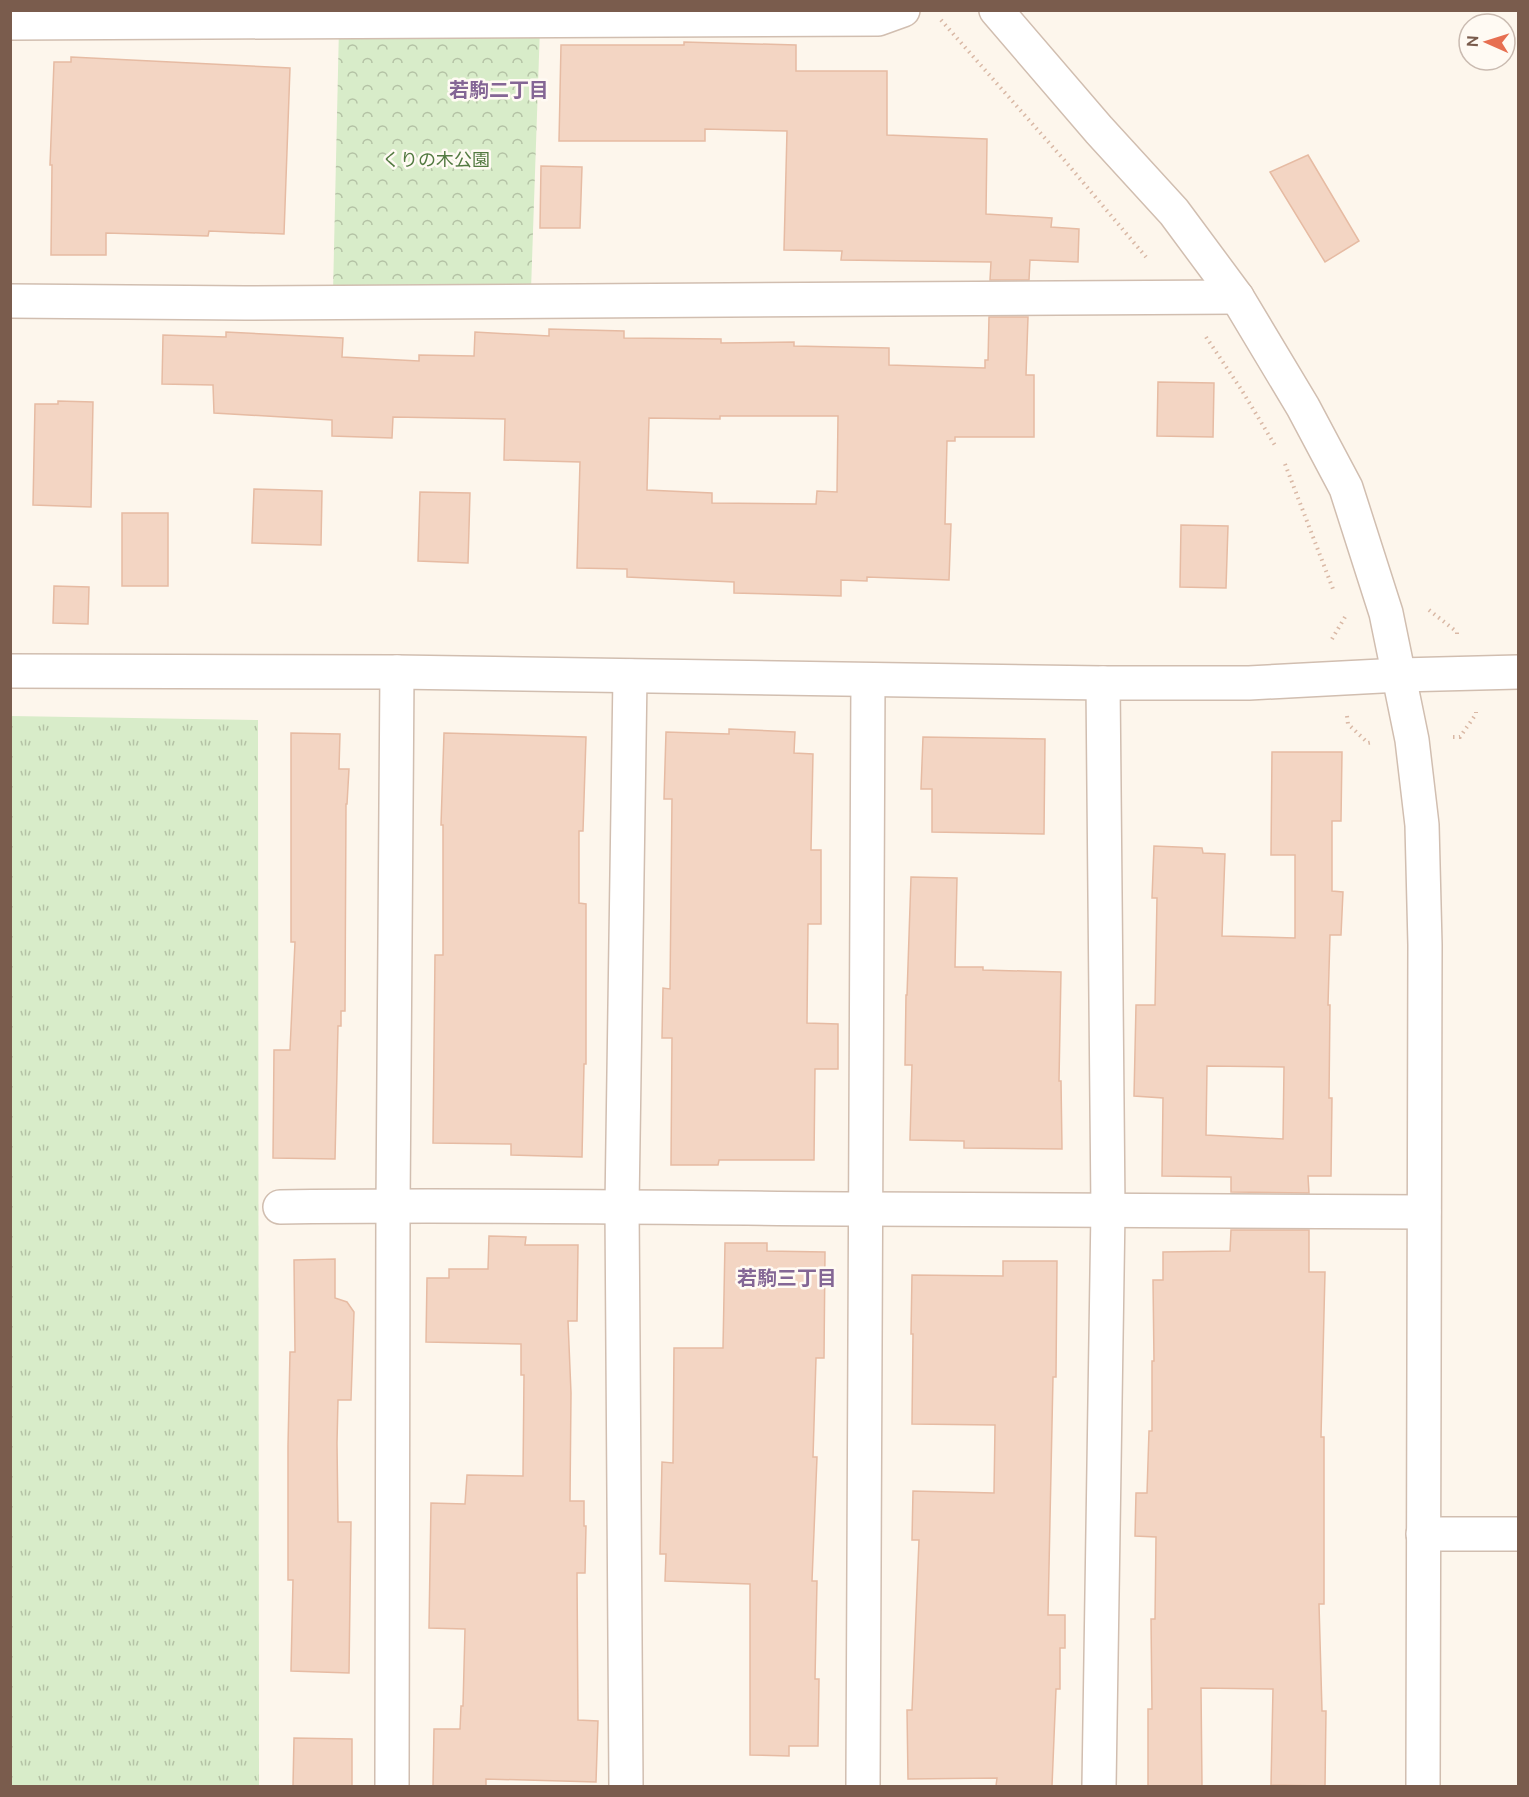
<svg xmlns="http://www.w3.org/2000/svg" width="1529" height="1797" viewBox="0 0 1529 1797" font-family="Ubuntu,'Noto Sans JP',sans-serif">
<defs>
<pattern id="grass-tufts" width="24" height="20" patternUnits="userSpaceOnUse" patternTransform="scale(1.5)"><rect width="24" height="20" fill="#d8ecc9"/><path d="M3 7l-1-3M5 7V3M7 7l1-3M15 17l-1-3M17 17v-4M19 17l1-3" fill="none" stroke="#b4c2a5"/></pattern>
<pattern id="forest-crowns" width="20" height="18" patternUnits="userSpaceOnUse" patternTransform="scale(1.5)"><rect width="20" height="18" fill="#d8ecc9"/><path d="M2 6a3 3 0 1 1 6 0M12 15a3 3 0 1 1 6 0" fill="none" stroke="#b4c2a5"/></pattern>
</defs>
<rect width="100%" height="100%" fill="#fdf6ec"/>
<!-- grass -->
<polygon fill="url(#grass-tufts)" points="11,716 258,720 259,1786 11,1786"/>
<!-- forest -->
<polygon fill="url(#forest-crowns)" points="339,27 540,27 531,290 333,293"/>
<!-- building -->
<g fill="#f3d5c3" stroke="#e6bba3" stroke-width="1.5" fill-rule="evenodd">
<polygon points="684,42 796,45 796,71 887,71 887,135 987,139 986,214 1052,218 1051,227 1079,229 1078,262 1030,260 1029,280 990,280 991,262 841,260 842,251 784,250 787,131 705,129 705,141 559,141 561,45 684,45"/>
<polygon points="71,57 290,68 284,234 209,231 208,236 106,233 106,255 51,255 52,165 50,165 54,62 71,62"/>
<polygon points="1308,155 1359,241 1325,262 1270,172"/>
<polygon points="541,166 582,167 580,228 540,228"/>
<path d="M989 317H1028L1026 375H1034V437H955V441H947L945 524H951L949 580 867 577V581L841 580V596L734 593V582L627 577V569L577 568 580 462 504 460 505 419 393 417 392 438 332 436V420L214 413 213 385 162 384 163 335 226 337V332L343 338 342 357 419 361V355L474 356 475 332 549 336V329L624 331V338L721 339V343L794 342V346L889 348V365L985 368V360H988ZM720 416H838L837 492 817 491 816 504 712 503V493L647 490 649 418 720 419Z"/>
<polygon points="1158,382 1214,383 1213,437 1157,436"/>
<polygon points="58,401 93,402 91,507 33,505 35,404 58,404"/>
<polygon points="254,489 322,491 321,545 252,543"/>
<polygon points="420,492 470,493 468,563 418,561"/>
<rect x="122" y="513" width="46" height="73"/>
<polygon points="1181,525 1228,526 1226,588 1180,587"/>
<polygon points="54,586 89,587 88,624 53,623"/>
<polygon points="729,729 795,732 794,753 813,754 811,850 821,850 821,924 808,924 807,1023 838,1024 838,1069 815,1069 814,1160 719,1160 718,1165 671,1165 672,1038 662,1038 663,988 670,989 672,799 664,799 666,732 729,734"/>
<polygon points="291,733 340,734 339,769 349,769 347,804 346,804 345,1011 341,1011 341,1026 338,1026 335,1159 273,1158 274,1050 290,1050 295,942 291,942"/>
<polygon points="444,733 586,737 583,831 579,831 579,903 586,904 586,1064 584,1064 582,1157 511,1155 511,1144 433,1143 435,955 443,955 443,825 441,825"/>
<polygon points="923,737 1045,739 1044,834 932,832 932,789 921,789"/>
<path d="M1272 752H1342L1341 821H1332V891L1343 892 1341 935H1330L1328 1005H1330L1329 1098H1332L1331 1176H1308L1309 1193 1231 1192V1177L1162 1176 1163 1098 1134 1096 1136 1005H1155L1157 898H1152L1154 846 1202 848 1203 853 1225 854 1222 936 1295 938V855H1271ZM1207 1066 1284 1067 1283 1139 1206 1135Z"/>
<polygon points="911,877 957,878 955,967 983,967 983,970 1061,972 1059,1081 1061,1081 1062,1149 964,1148 964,1141 910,1140 912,1065 905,1065 906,995 907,995"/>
<polygon points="1231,1230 1309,1230 1309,1272 1325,1272 1321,1437 1324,1437 1324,1604 1319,1604 1322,1711 1326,1711 1325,1786 1271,1785 1273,1689 1201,1688 1202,1786 1148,1786 1148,1709 1152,1709 1151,1619 1155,1619 1156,1537 1135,1536 1136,1493 1147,1493 1149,1431 1152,1431 1152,1361 1154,1361 1153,1280 1163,1280 1163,1252 1230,1251"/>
<polygon points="489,1236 526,1237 525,1245 578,1245 577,1321 568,1321 571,1393 570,1501 584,1501 584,1526 586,1526 585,1573 577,1573 578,1720 598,1721 596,1782 486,1779 486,1786 433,1786 434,1729 460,1729 461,1706 463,1706 465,1629 429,1628 431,1503 465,1504 467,1475 523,1476 524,1375 521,1375 521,1344 426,1342 427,1278 449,1278 449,1269 488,1269"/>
<polygon points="725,1243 767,1243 767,1251 825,1252 824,1358 816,1358 813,1457 817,1457 812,1581 817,1581 815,1679 819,1679 818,1746 789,1746 789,1756 750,1755 750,1584 665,1581 666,1554 660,1554 662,1462 673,1463 674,1348 723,1348"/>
<polygon points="335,1259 335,1298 347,1302 354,1312 351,1400 338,1400 337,1443 338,1522 351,1522 349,1673 291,1671 293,1580 288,1580 288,1446 290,1352 295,1352 294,1260"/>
<polygon points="1003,1261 1057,1261 1056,1377 1053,1377 1048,1615 1065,1615 1065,1648 1060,1648 1060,1689 1056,1689 1052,1786 996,1786 997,1778 908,1779 907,1710 912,1710 919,1540 912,1540 913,1491 994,1493 995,1425 912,1424 913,1334 911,1334 912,1275 1003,1276"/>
<polygon points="294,1738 352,1739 352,1786 293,1786"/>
</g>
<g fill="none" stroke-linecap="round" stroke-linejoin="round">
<!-- minor casing -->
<g stroke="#d1beb0" stroke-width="36">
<g id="minor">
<polyline points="996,10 1099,130 1174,212 1237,297 1303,407 1346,488 1386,613 1412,740 1422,825 1425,945 1423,1786"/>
<polyline points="10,23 878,19 903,10"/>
<polyline points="10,301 245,303 1237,297"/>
<polyline points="10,671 397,672 1103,683 1249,683 1400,675 1518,672"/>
<path d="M280 1207C476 1204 671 1208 867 1209 1052 1211 1238 1211 1424 1212"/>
<polyline points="1423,1534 1518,1534"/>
<polyline points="392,1786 393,1206 397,672"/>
<polyline points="626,1786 622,1206 630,676"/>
<polyline points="863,1786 868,680"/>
<polyline points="1099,1786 1108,1210 1103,683"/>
</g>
</g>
<!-- path -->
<g stroke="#d9b8a5" stroke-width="4" stroke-dasharray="1.5 4.5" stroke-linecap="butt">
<polyline points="941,20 1065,161 1146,257"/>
<polyline points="1206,337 1241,389 1276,447"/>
<polyline points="1285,464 1333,589"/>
<polyline points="1429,610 1457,632 1457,634"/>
<polyline points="1332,639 1345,617"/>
<polyline points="1347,716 1348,724 1368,743 1373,742"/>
<polyline points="1453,737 1460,737 1476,714 1476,712"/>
</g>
<!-- minor -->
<use href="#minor" stroke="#fff" stroke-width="33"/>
</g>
<g text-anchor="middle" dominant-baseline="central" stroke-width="5" stroke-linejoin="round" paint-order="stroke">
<!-- park labels -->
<g font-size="18" fill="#537a41" stroke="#fffaf3">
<text x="436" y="159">くりの木公園</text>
</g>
<!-- neighbourhood labels -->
<g font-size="20" font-weight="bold" fill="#846695" stroke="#fffaf3">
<text x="499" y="89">若駒二丁目</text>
<text x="787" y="1277">若駒三丁目</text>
</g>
</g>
<!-- border -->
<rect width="1529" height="1797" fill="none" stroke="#7a5c4d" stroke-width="24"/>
<!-- north arrow -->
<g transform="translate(1487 42) rotate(273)"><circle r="28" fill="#fffaf3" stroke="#cabbb1" stroke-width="1.5"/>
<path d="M0-4.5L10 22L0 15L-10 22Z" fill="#e76f51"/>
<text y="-9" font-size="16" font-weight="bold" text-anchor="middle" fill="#7a5c4d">N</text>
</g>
</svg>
